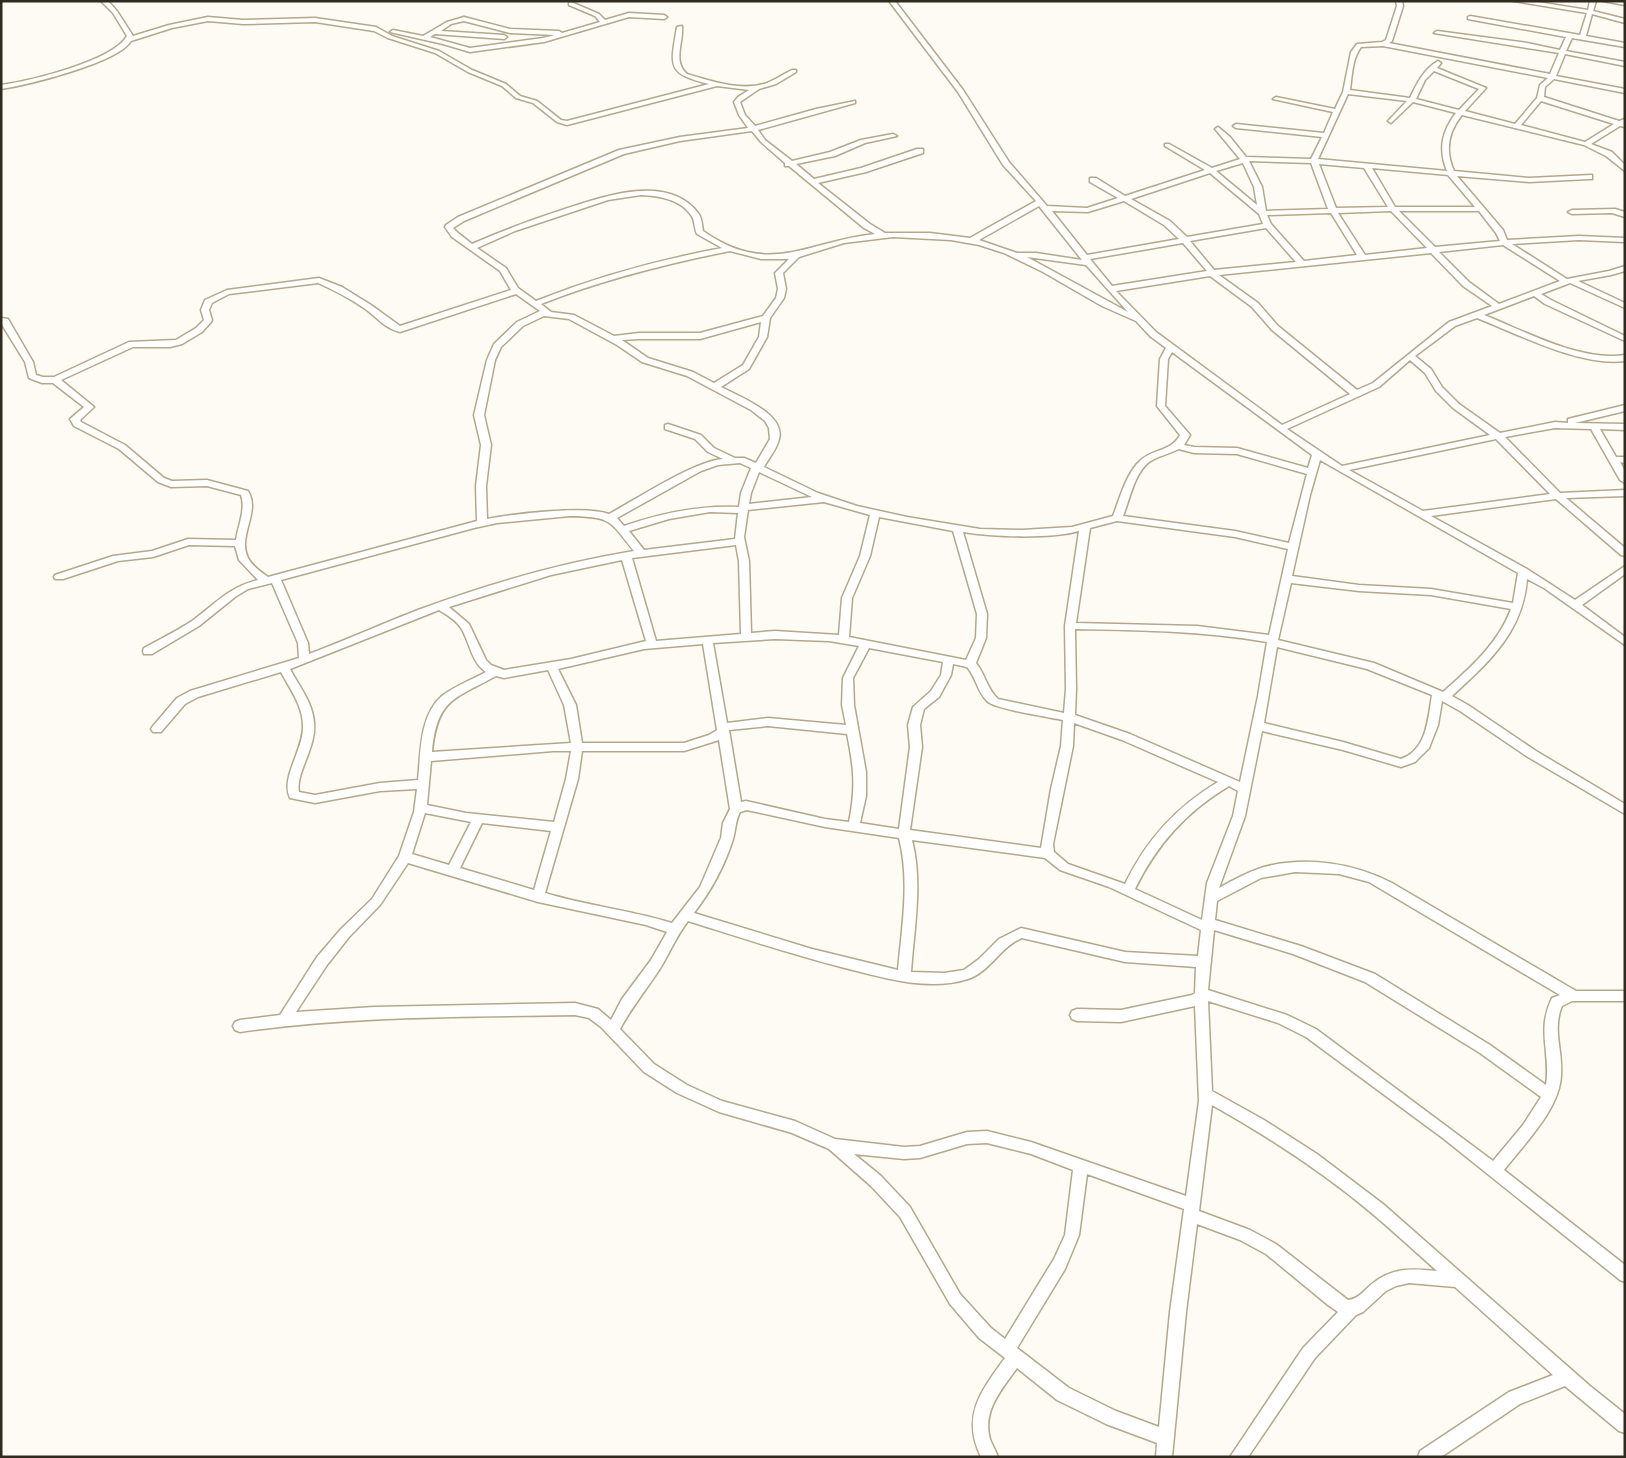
<svg xmlns="http://www.w3.org/2000/svg" width="1626" height="1458" viewBox="0 0 1626 1458" font-family="'Roboto Condensed',sans-serif">
<rect width="100%" height="100%" fill="#fefbf5"/>
<g fill="none" stroke-linecap="round" stroke-linejoin="round">
<!-- minor casing -->
<g stroke="#b5a88a" stroke-width="3">
<g id="minor">
<path d="M101 1H108L117 11 133 36 169 25 208 17 243 20 315 18 376 27 392 36 439 51 472 70 506 84 520 96 537 101 561 120 567 121 709 84C667 73 670 68 677 27L682 26C684 41 672 61 687 74 711 81 739 91 764 84 774 81 783 74 792 70H796V72L776 84 759 89 740 102 745 115 755 126 816 109 855 101V103L758 130 765 140 792 161 830 152 861 140 893 134 897 136 865 143 835 156 796 164 814 179 861 168 917 149H923V153L866 172 818 183 870 224 885 233H930L970 238 1036 201 1003 165 958 92 889 1H895L963 90 1009 162 1047 206 1087 208 1118 198 1090 182V178H1096L1125 196 1205 170 1165 146V144H1169L1212 168 1240 159 1216 130 1215 129 1218 127 1230 137 1246 157 1311 159 1322 137 1236 128 1233 126 1236 124 1324 133 1333 112 1273 99 1276 97 1335 109 1343 92 1351 52 1357 44 1382 42 1386 40 1397 6 1396 1H1402L1403 6 1392 41 1389 43 1550 74 1559 53 1434 33 1437 31 1527 43 1560 50 1566 37 1468 19V17L1470 16 1580 35 1587 13 1514 1H1531L1588 10 1590 1H1596L1593 11 1625 19V23L1592 14 1586 36 1625 43V47L1572 38 1566 51 1625 62V66L1565 54 1556 76 1625 89V93L1554 79 1545 87 1544 97 1619 121 1625 119V127L1620 126 1591 144 1612 152 1625 165V171L1606 156 1584 145 1462 115C1448 132 1445 151 1454 171L1529 178 1592 175V179H1589L1529 182 1457 176 1503 230 1507 240 1579 236 1625 238V242L1579 240 1512 244 1567 279 1609 271 1625 266V271L1611 275 1578 281 1625 303V308L1570 283 1541 294 1551 300 1625 336V341L1545 304 1534 296 1484 315C1525 331 1580 362 1625 355V361C1580 367 1518 334 1477 318L1455 326 1415 356 1431 369 1442 387 1459 404 1500 433 1555 422 1568 423V419L1625 405V411L1575 423 1625 424V430L1600 429 1616 457H1625V463L1620 462 1625 471V483L1620 480 1591 429 1555 428 1505 437 1560 493 1625 490V496L1566 498 1625 548V556L1621 555 1556 499 1431 516 1527 569 1575 600 1625 566V574L1582 605 1625 637V645L1544 588 1527 579C1523 632 1489 662 1452 696L1468 705 1536 751 1625 804V814L1528 757 1460 711 1442 701 1438 725 1429 748 1415 762 1401 767 1343 750 1262 731 1245 816 1219 888C1233 880 1248 872 1264 867 1306 856 1354 863 1392 883L1576 991H1625V1001H1572L1562 1006C1552 1030 1563 1050 1561 1075 1560 1109 1524 1144 1504 1170L1625 1265V1282L1620 1280 1444 1139 1306 1037 1278 1023 1208 1001 1212 1091 1264 1120 1317 1154 1383 1204 1590 1386 1625 1414V1433L1619 1431 1565 1386 1520 1404 1441 1457H1418L1420 1451 1509 1392 1553 1375 1455 1287 1409 1283 1396 1286 1386 1291 1363 1312 1356 1315 1315 1358 1248 1457H1230L1303 1348 1338 1312 1328 1305 1266 1254 1240 1240 1197 1224 1186 1312 1172 1457H1156L1157 1443 1106 1424 1057 1400 1017 1368C1002 1389 982 1411 990 1439 992 1445 996 1451 998 1457H981C961 1416 981 1391 1005 1358L979 1338 950 1304 900 1217 871 1186 829 1149 792 1133 719 1112 677 1093 644 1072 601 1027 589 1018 575 1015C463 1017 351 1016 240 1032L235 1030 233 1026 235 1022 240 1020 280 1015 317 957 341 929 372 899 399 856 414 812 417 789 380 791 315 803 290 798C280 778 304 749 303 726 303 706 290 689 281 672L198 697 185 704 161 732H153L151 729 153 726 177 698 190 691 299 658 298 643 272 583 248 589 235 597 199 626 152 654H144L143 651 144 648C160 639 177 631 192 621 217 603 227 588 258 580L239 560 235 546 189 545 153 557 118 561 63 579H55L54 577 55 575 113 556 152 551 188 539 236 540C238 526 246 509 241 495L207 486 171 487 158 482 119 449 74 426 70 419 84 407 53 383H42L29 378 25 362 1 323V318L8 319 33 362 36 375 43 377H54L129 342 176 340 196 328 204 320 201 310 205 300 227 290 319 278 342 287 371 305 400 326 511 290 500 271 452 237 445 227 446 225 458 217 619 150 680 137 748 128 739 115 734 102 738 97 749 90 717 86 567 125 557 122 533 103 516 98 502 86 468 72 435 53 388 38 374 31 315 22 243 24 208 21 172 28 131 41C118 63 27 85 1 89V85C30 81 113 61 127 36L113 13ZM1383 46 1548 78 1540 85 1537 98 1515 124 1465 111 1486 88 1437 68 1441 63 1438 61C1424 69 1417 83 1410 98L1350 90C1352 76 1352 59 1361 47ZM1434 71 1479 89 1459 110 1416 99 1425 80ZM1348 94 1407 101 1389 120 1388 121 1391 123 1413 102 1456 113C1442 131 1438 149 1447 171L1318 159ZM1541 101 1614 124 1585 142 1521 125ZM752 131 761 142 785 163V166H789L864 228 875 234C807 241 770 278 703 231 702 225 702 218 698 213 667 172 600 198 562 210 531 220 502 231 472 244L458 233 453 228 464 221 624 154 680 141ZM1249 161 1311 163 1328 209 1266 211 1262 187ZM1243 163 1254 187 1257 205 1216 171ZM1319 164 1364 168 1388 207 1336 208ZM1372 168 1448 175 1475 207H1395ZM1210 173 1259 214 1263 224 1187 237 1170 221 1131 199ZM641 195C659 196 680 199 691 215 695 220 694 228 697 234L722 248C658 260 596 277 536 301L518 288 506 268 477 248 515 231 608 200ZM1124 201 1164 225 1179 239 1087 255 1052 211 1088 212ZM1039 206 1082 260 1036 253H1017L979 240ZM1391 211 1427 248 1365 255 1338 213ZM1399 211H1479L1496 233 1500 241 1435 247ZM1331 213 1357 255 1304 261 1271 224 1267 215ZM1266 228 1296 262 1214 270 1190 241ZM893 237 951 240 979 245 1004 253 1043 272 1102 306 1136 321 1150 336 1166 348 1160 359 1157 406 1180 435C1172 451 1153 449 1141 460 1126 473 1120 498 1113 516L1072 527 1022 530 980 529 907 517 857 506 818 493 764 467C768 459 777 449 779 439 786 414 738 396 721 387L749 369 767 337 770 318 784 298 786 289 783 273 799 257 844 243ZM1183 243 1207 271 1112 286 1090 259ZM1503 245 1560 281 1499 304 1469 282 1439 252ZM730 251 761 259H789L775 273 778 289 776 298 763 316 700 333H639L614 336 574 315 551 312 541 304C602 280 665 264 730 251ZM1431 253 1463 286 1492 306 1449 322 1373 383 1357 390 1278 326 1258 303 1219 275ZM1027 257 1086 265 1128 312ZM1210 276 1252 307 1272 330 1350 394 1282 425 1156 332 1116 291ZM318 283C334 290 349 298 364 308 376 316 385 329 400 332L516 294 540 311 517 322 494 344 487 360 474 415 481 445 476 486 477 521 268 577C261 572 252 566 248 558 237 536 261 512 248 491L207 480 172 481 164 478 125 445 81 422 80 420 94 407 61 380 133 347H170L182 344 202 332 211 322 212 320 209 310 212 303 229 294ZM544 316 569 319 617 345 642 362 687 376 751 410 765 421 769 428 770 439 756 463 744 458H735L714 448 701 435 668 424 665 425V429L695 439 708 452 723 459C694 461 637 499 609 514 586 505 513 514 487 519L486 486 491 445 484 415 495 360 501 347 523 326ZM761 322 759 337 743 365 714 383 693 372 648 358 622 340 639 339H700ZM1172 352 1312 455 1308 468 1237 448 1194 447 1184 445 1190 435 1165 406 1168 359ZM1410 360 1425 373 1436 391 1453 408 1490 435 1342 466 1287 429 1379 387ZM1496 439 1550 494 1423 511 1349 470ZM1179 449 1194 453 1237 454 1307 474 1289 543 1235 531 1123 516C1130 499 1134 474 1149 462 1158 456 1169 454 1179 449ZM1320 460 1518 573 1513 603 1431 589 1359 585 1292 576 1310 495ZM740 463 751 468 741 493 739 507C699 505 662 513 624 526L617 518 701 471 718 465ZM759 472 812 497 749 504 751 493ZM824 502 870 515 860 556 842 598 839 635 775 631 751 633 749 561 744 537 748 510ZM710 512 738 513 735 539 644 550 629 531 669 519ZM570 516C612 517 609 520 634 551 561 563 488 584 418 610 382 624 346 640 309 654L308 643 281 580 474 528 497 523ZM879 517 953 531 977 614 976 638 966 660 849 637 852 598 870 556ZM1117 521 1235 537 1288 549 1269 635 1197 626 1076 623 1090 528ZM1079 531 1065 626 1066 689 1064 713 998 699C987 689 985 674 976 663L986 638 987 614 963 532C994 537 1050 539 1079 531ZM736 545 739 561 741 634 656 641 632 558ZM622 560 646 641 571 659 504 670 491 665 486 660 469 624 449 607 551 575ZM1291 583 1359 591 1431 595 1511 609C1498 644 1470 668 1443 692L1374 663 1278 640ZM439 610C447 615 456 620 461 628 470 642 471 662 486 672 473 679 453 687 442 696 419 716 421 753 418 780L380 783 315 795 299 792C295 774 317 746 314 723 313 703 299 686 290 669ZM1075 629C1140 630 1204 631 1267 642L1258 696 1240 782 1130 734 1075 715 1076 689ZM775 639 829 641 859 646 843 678 842 705 846 725 768 718 727 723 713 643ZM703 644 717 730 709 735 684 743H582L576 705 558 669 644 649ZM1277 647 1367 669 1432 695C1428 719 1427 750 1401 759L1343 742 1264 723ZM869 648 943 662 941 675 931 691 913 707 908 725 910 747 899 829 860 823 866 796V772L854 705 853 678ZM953 664 967 667C976 677 977 691 987 701 994 709 1049 717 1063 720L1061 746 1051 789 1041 848 910 830 922 747 920 725 924 709 939 697 951 675ZM548 670 564 705 571 743 432 752C437 699 454 699 496 676L504 678ZM1074 723 1122 740 1218 782C1176 807 1146 840 1125 884L1068 864 1054 852 1053 844 1073 746ZM768 726 847 734C854 768 856 787 849 822L825 819 746 801 741 802 729 730ZM719 740 730 809 723 823 721 838 700 887 672 923C631 910 587 906 545 893L578 779 582 751H684ZM553 751H571L566 779 554 822 466 813 427 805 431 761ZM1229 786 1238 791 1233 816 1207 883 1202 920 1135 889C1157 844 1186 812 1229 786ZM747 810 825 827 899 838C910 880 902 926 898 970L812 949 694 913C711 891 725 865 733 839 736 829 735 822 740 812ZM425 813 471 822 449 865 412 854ZM482 823 551 831 534 890 460 868ZM912 840 1045 858 1060 870 1109 887 1201 930 1198 956 1125 952 1021 928 999 939 979 959 964 970 944 973 911 972C914 929 923 882 912 840ZM408 863 538 902 646 925 667 932 651 960 622 999 611 1020 598 1009 575 1003 374 1007 296 1012 327 965 349 937 380 905ZM1295 872 1339 874 1369 882 1560 995 1552 998C1536 1031 1551 1052 1546 1085L1490 1045 1375 974 1301 946 1215 920 1217 901 1261 878ZM688 921C739 937 790 954 841 967 881 977 927 992 968 979 990 972 1000 947 1022 938L1125 962 1196 967 1195 993 1192 995 1121 1010 1077 1009 1072 1011 1070 1015 1072 1019 1077 1021 1121 1022 1195 1006 1199 1101 1186 1196 1031 1142 987 1131 967 1132 920 1146 904 1147 835 1139 795 1121 722 1101 687 1085 654 1064 620 1029C633 1005 647 989 661 967 670 952 677 935 688 921ZM1214 930 1293 954 1365 982 1480 1053 1541 1097 1523 1125 1493 1161 1316 1029 1287 1015 1208 990ZM1212 1105C1269 1137 1324 1173 1374 1215 1395 1233 1416 1252 1437 1271 1415 1269 1395 1267 1376 1281 1366 1287 1360 1299 1348 1300L1276 1244 1250 1230 1199 1211ZM987 1143 1031 1154 1073 1170 1065 1235 1054 1259 1005 1339 991 1328 960 1294 910 1207 881 1176 854 1154 904 1159 920 1158 967 1144ZM1087 1174 1184 1209 1170 1312 1159 1427 1116 1411 1069 1388 1017 1348 1065 1269 1079 1235Z"/>
<polygon points="1603,1 1625,1 1625,5"/>
<path d="M571 2 599 14 605 20 629 13 664 15 667 17 664 19 629 17 544 42 470 52 443 44 390 32 393 30 423 36 447 22 464 17 510 29 559 31 562 33 600 22 595 16 569 5V3ZM464 21 510 33 555 35 543 38 470 48 430 37 435 34 504 39 507 37 504 35 441 31 451 24Z"/>
<polygon points="1615,209 1625,212 1625,217 1612,213 1572,214 1568,212 1572,210"/>
</g>
</g>
<!-- minor -->
<use href="#minor" fill="#fff" fill-rule="evenodd"/>
</g>
<!-- border -->
<rect width="1626" height="1458" fill="none" stroke="#312b1f" stroke-width="5"/>
</svg>
